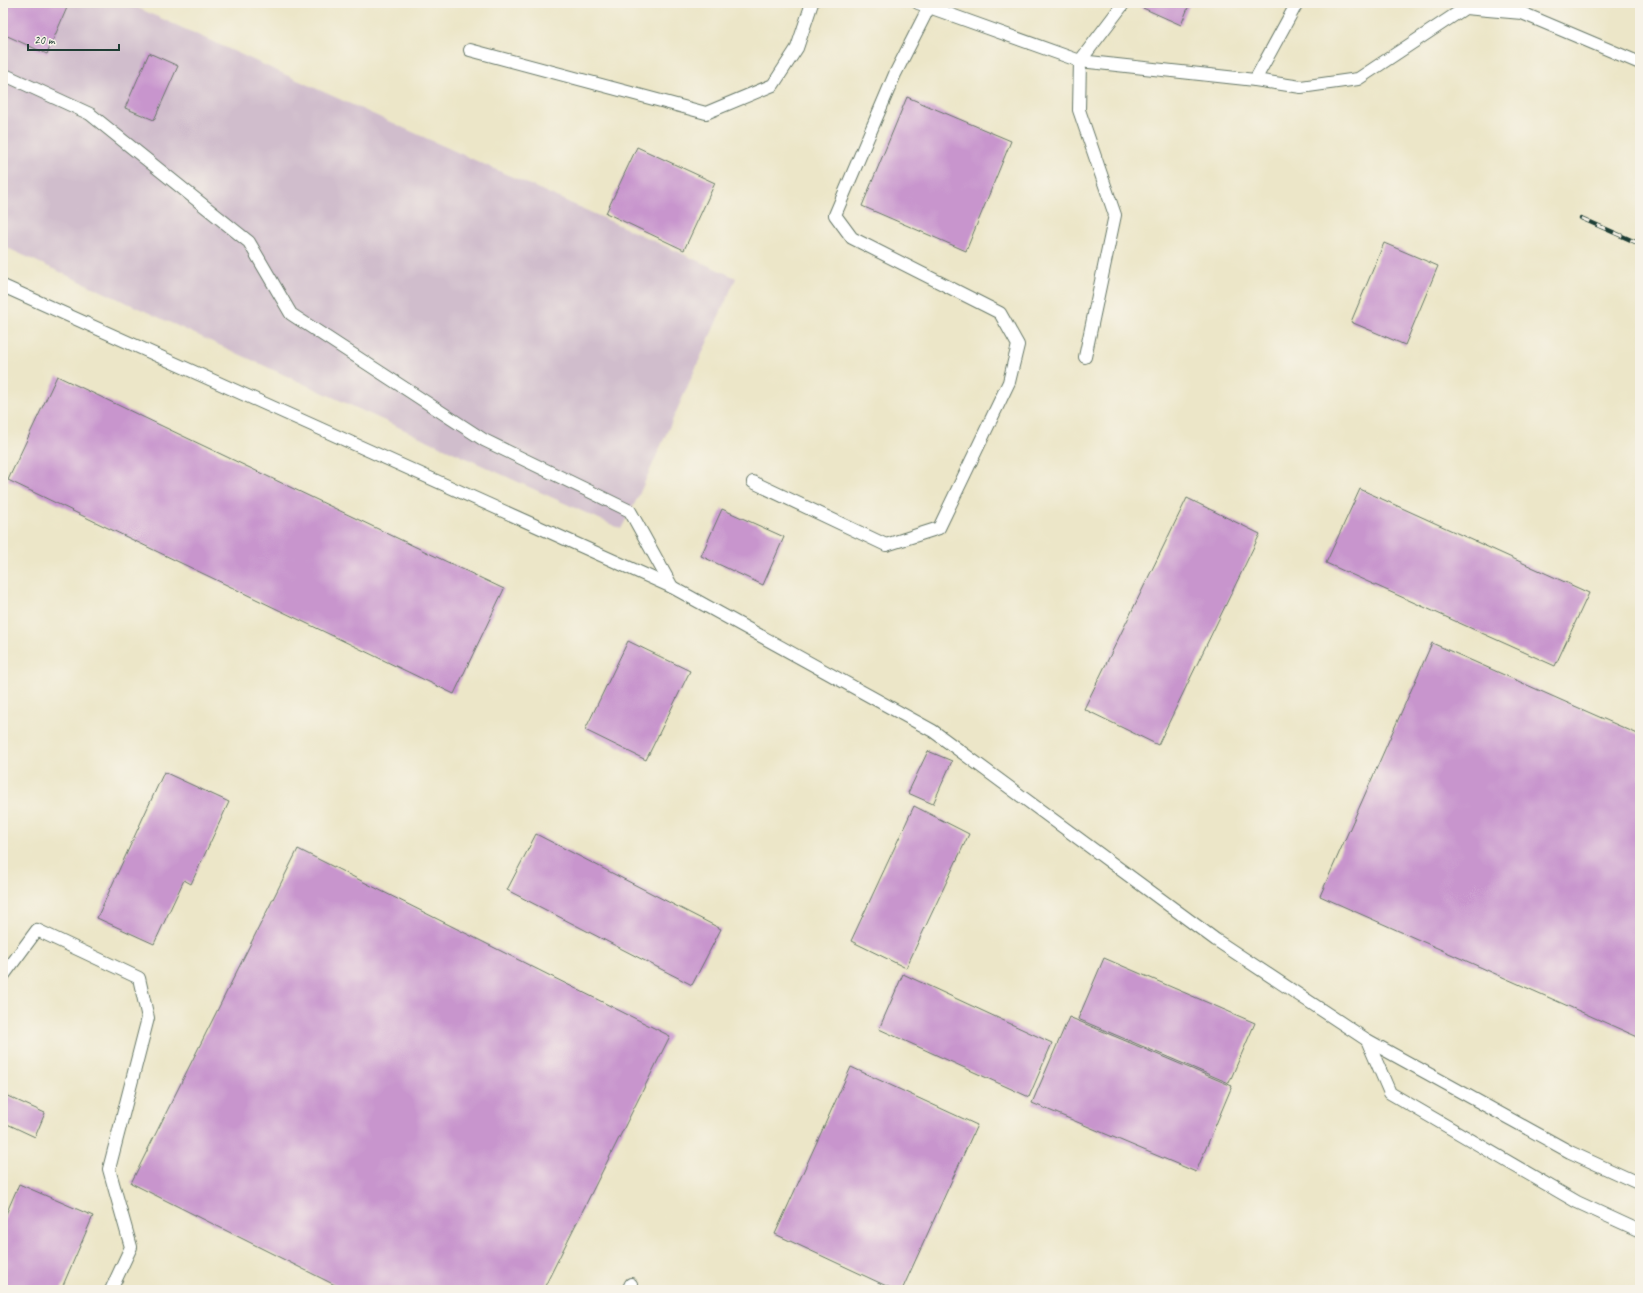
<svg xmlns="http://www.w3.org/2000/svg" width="1643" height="1293" viewBox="0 0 1643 1293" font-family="Caveat,sans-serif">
<rect width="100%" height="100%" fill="#f7f3e8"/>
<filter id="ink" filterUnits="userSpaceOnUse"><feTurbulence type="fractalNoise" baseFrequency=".025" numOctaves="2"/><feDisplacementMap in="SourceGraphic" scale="8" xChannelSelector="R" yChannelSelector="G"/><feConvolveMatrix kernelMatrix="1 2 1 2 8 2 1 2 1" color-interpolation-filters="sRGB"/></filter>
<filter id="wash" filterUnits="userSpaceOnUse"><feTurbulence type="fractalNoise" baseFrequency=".012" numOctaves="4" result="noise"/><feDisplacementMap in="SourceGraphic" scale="16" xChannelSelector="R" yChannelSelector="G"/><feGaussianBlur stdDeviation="0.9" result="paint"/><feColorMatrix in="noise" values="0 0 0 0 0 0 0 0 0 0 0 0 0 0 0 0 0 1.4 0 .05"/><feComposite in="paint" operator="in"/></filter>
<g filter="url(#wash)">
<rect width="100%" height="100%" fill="#ece6c8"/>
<!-- industrial -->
<polygon fill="#d0bdcc" points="3,3 127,3 736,278 638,497 621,529 3,246"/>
<g id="blocks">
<!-- building -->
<g fill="#c895cd">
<polygon points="3,3 69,3 47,54 3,34"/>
<polygon points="1135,3 1190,3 1181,25 1134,4"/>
<polygon points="149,53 178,66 154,120 125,108"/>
<polygon points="907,97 1011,141 966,251 862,206"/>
<polygon points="637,147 715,183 684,250 606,213"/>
<polygon points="1384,243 1438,266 1405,345 1351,322"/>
<polygon points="57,376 504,589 454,694 8,480"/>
<polygon points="1360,489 1589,593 1555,666 1326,563"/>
<polygon points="1187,498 1260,534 1158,745 1084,709"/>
<polygon points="722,509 784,537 763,585 701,556"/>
<polygon points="628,641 690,671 646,760 585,730"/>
<polygon points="1432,643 1640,735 1640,1038 1320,896"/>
<polygon points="928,751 952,761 933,804 908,793"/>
<polygon points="164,772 229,802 191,884 184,880 154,944 97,918"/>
<polygon points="914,806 969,834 906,968 851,941"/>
<polygon points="536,834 721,929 692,985 507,890"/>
<polygon points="298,849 670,1036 543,1290 345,1290 131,1183"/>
<polygon points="1104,958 1255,1023 1229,1083 1078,1019"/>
<polygon points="903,974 1052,1043 1029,1097 879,1029"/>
<polygon points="1069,1017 1232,1086 1196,1172 1032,1103"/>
<polygon points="851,1067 977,1125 902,1290 895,1290 775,1234"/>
<polygon points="3,1094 45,1113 35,1137 3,1122"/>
<polygon points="19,1184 93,1216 61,1290 3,1290 3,1221"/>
</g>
</g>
</g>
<g filter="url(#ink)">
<use href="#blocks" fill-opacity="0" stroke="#677868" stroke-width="1"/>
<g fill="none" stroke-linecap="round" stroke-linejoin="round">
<!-- service casing -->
<g stroke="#677868" stroke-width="14">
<g id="service">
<polyline points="918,3 1080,61 1255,80 1297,3"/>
<polyline points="470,50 706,113 773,85 797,48 812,3"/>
<polyline points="3,74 90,114 249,242 291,314 484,440 630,511 672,587"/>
<polyline points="1255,80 1301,87 1358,79 1465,8 1522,13 1640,63"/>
<polyline points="3,286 672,587 933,731 1216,940 1367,1040 1570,1152 1640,1184"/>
<polyline points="1085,357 1115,215 1079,110 1080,61 1124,3"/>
<polyline points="753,482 886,545 939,528 1009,382 1018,345 1000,313 852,238 835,215 895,74 929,7"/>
<polyline points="3,976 37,930 139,978 148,1018 109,1169 131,1247 111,1290"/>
<polyline points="1367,1040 1390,1093 1577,1202 1640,1231"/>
<polyline points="628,1290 631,1284"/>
</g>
</g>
<!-- service -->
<use href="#service" stroke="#fff" stroke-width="12"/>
<!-- rail casing -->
<g stroke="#1f3d34" stroke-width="4.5">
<polyline id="rail" points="1581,218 1640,244"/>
</g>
<!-- rail -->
<use href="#rail" stroke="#f7f3e8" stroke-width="3" stroke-dasharray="9" stroke-linecap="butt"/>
</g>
</g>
<!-- margin -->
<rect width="1643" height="1293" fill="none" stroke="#f7f3e8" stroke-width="16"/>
<!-- scale -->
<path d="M28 44v6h91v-6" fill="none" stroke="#1f3d34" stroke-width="2"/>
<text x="34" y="44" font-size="12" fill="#1f3d34" stroke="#f7f3e8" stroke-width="3" paint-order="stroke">20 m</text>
</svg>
